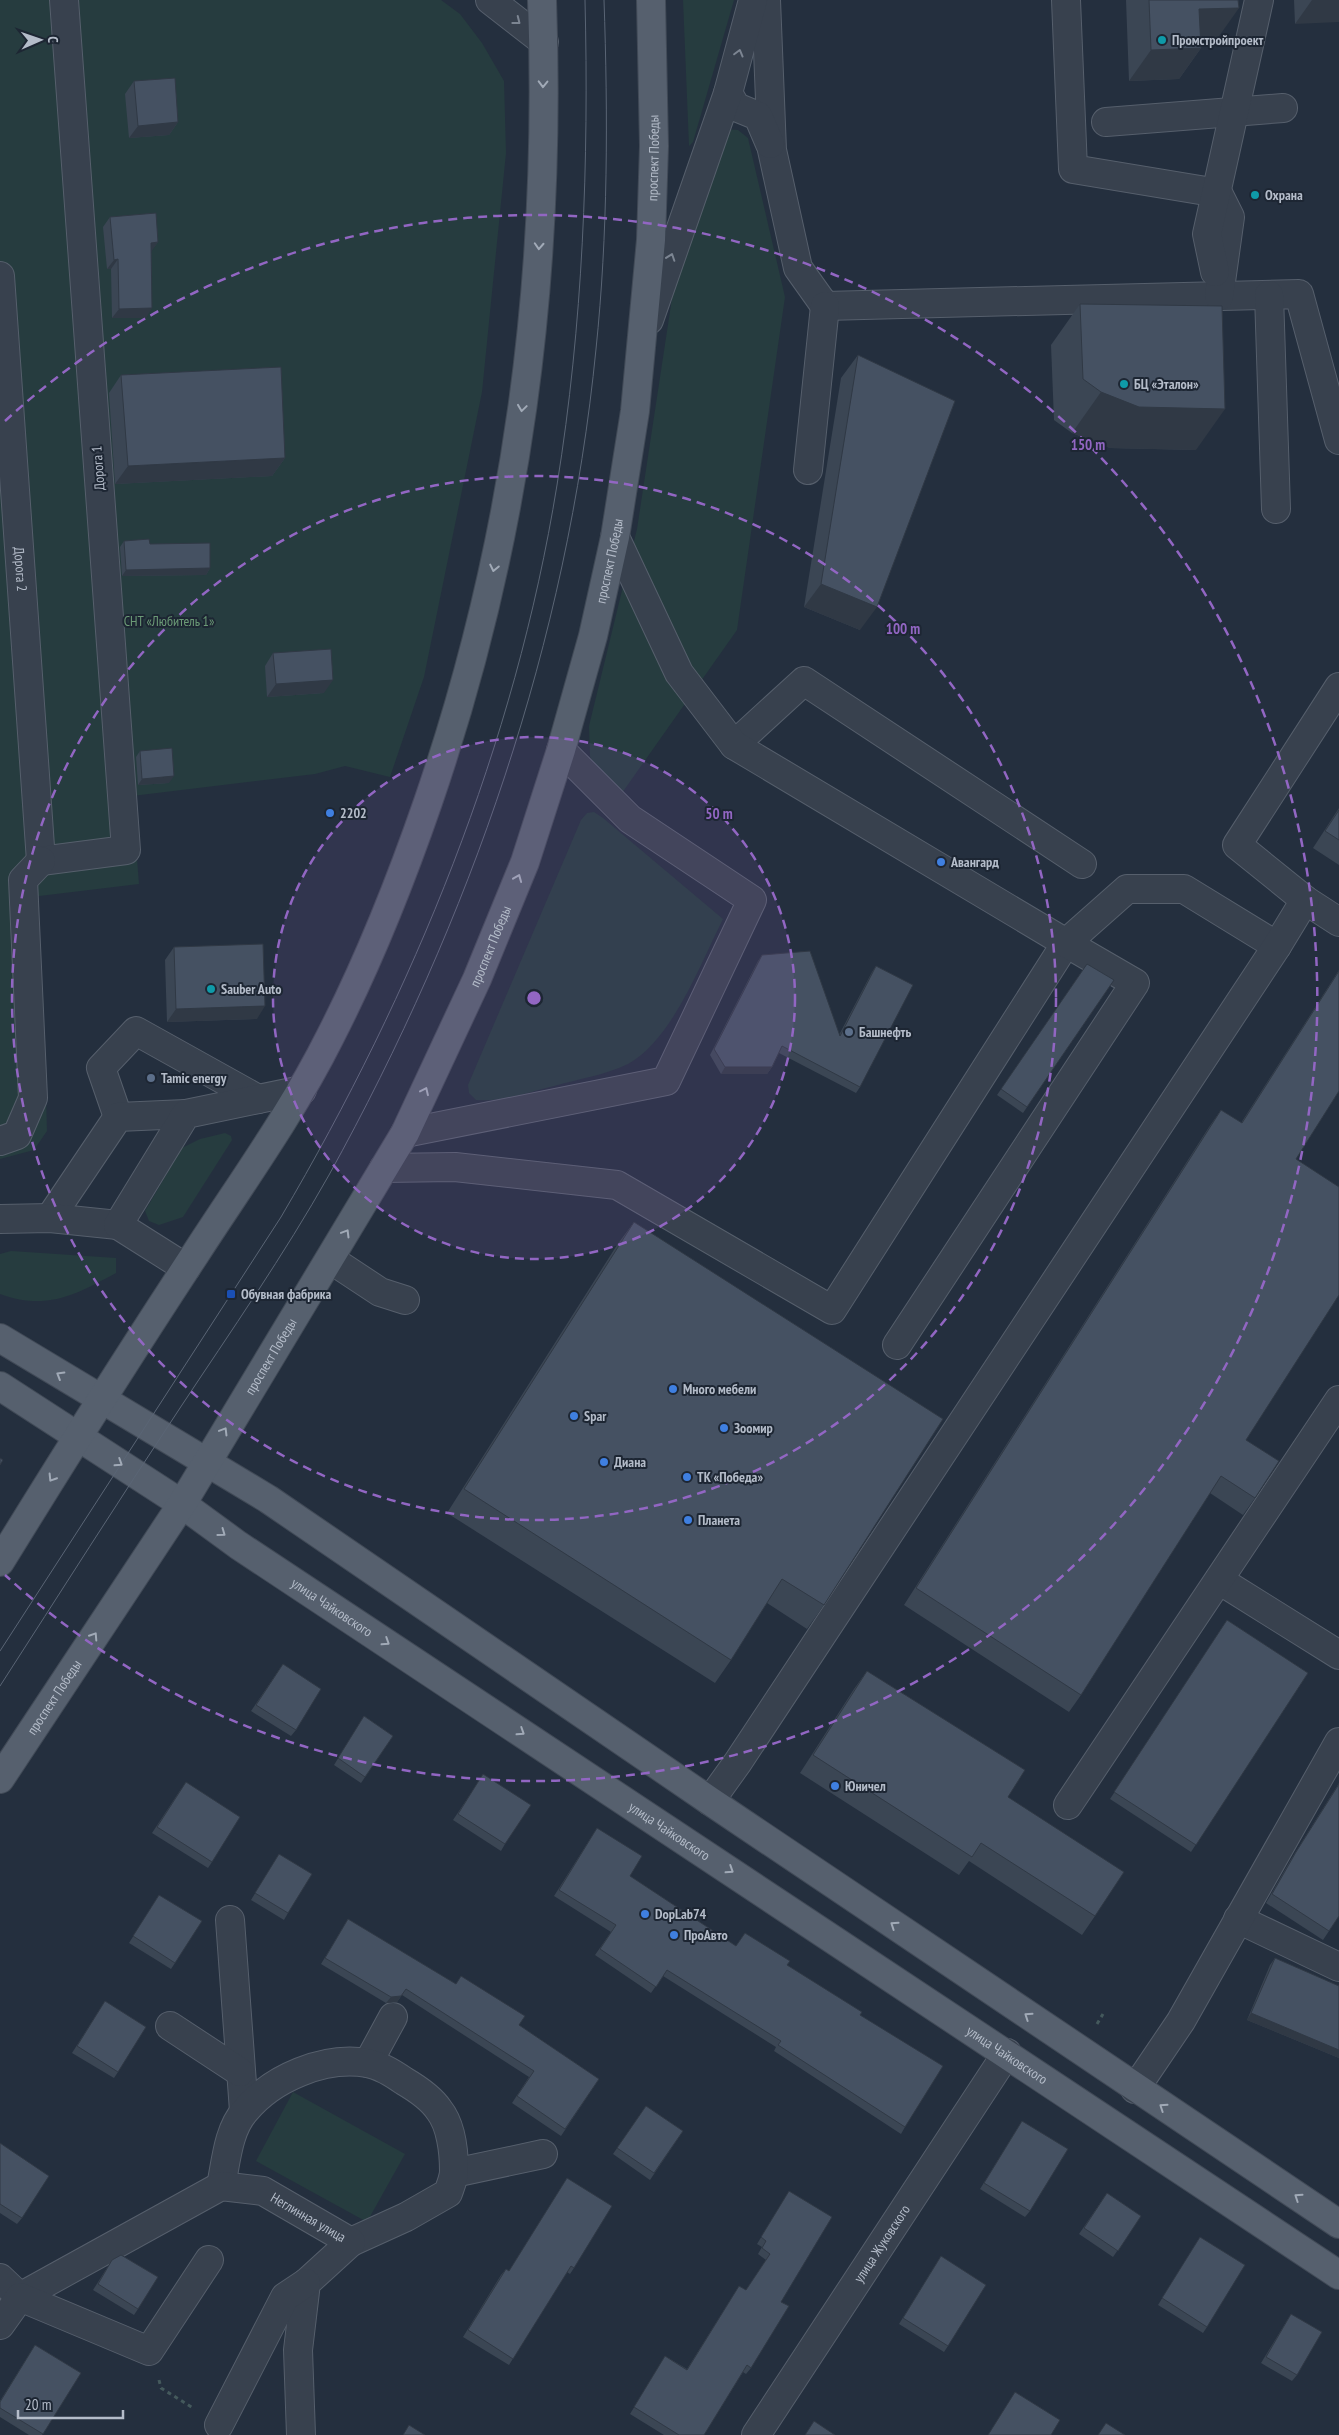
<svg xmlns="http://www.w3.org/2000/svg" width="1339" height="2435" viewBox="0 0 1339 2435" font-family="'PT Sans Narrow',sans-serif">
<rect width="100%" height="100%" fill="#242f3e"/>
<!-- green -->
<g fill="#263c3f">
<polygon points="0,0 441,0 460,14 482,43 504,81 506,153 482,392 424,677 390,777 345,766 315,774 132,796 139,884 31,897 43,994 47,1131 34,1150 0,1159"/>
<polygon points="683,0 734,0 693,142 689,146"/>
<polygon points="725,129 738,130 748,138 785,297 737,630 622,793 603,797 590,756 589,726 637,529 674,285"/>
<path d="M594 812 603 818 723 919C700 964 673 1039 628 1064 606 1075 578 1079 554 1086 530 1092 501 1102 476 1100L469 1093 468 1085 581 820 587 813Z"/>
<polygon points="225,1133 231,1136 232,1140 183,1217 159,1225 149,1221 145,1211 182,1148 200,1139"/>
<path d="M11 1251 116 1258V1273C75 1295 47 1311 0 1294V1254Z"/>
<polygon points="293,2092 405,2154 367,2222 256,2161"/>
</g>
<g fill="none" stroke-linecap="round" stroke-linejoin="round">
<!-- minor casing -->
<g stroke="#565f6c" stroke-width="30">
<g id="minor">
<polyline points="490,0 544,42"/>
<polyline points="766,0 772,150 798,268 825,306 1299,294 1339,440"/>
<polyline points="1066,0 1073,169 1218,193 1230,217 1219,296"/>
<polyline points="728,93 736,107 758,116 770,144"/>
<polyline points="1106,122 1283,108"/>
<polyline points="1215,272 1207,234 1259,0"/>
<path id="s1" d="M0 276 41 861"/>
<polyline points="1269,295 1276,509"/>
<polyline points="649,320 728,93 753,0"/>
<polyline points="808,470 825,306"/>
<polyline points="734,745 804,681 1082,864"/>
<polyline points="41,861 126,850 64,0"/>
<polyline points="1305,900 1339,922"/>
<polyline points="118,1117 101,1068 136,1031 258,1099"/>
<polyline points="405,1133 666,1081 752,900 630,819 561,750"/>
<polyline points="0,1141 17,1135 33,1098 23,880 41,861"/>
<polyline points="384,1168 455,1167 617,1185 832,1310 1066,943 734,745 679,673 615,537"/>
<polyline points="50,1218 118,1117 186,1114"/>
<polyline points="0,1219 50,1218 118,1225"/>
<polyline points="330,1259 380,1292 405,1300"/>
<polyline points="186,1268 118,1225 186,1114 302,1090"/>
<polyline points="897,1345 1135,983 1066,943 1127,889 1184,889 1277,946"/>
<polyline points="1219,1580 1339,1655"/>
<polyline points="710,1801 738,1762 1277,946 1305,900 1237,845 1339,687"/>
<polyline points="1068,1805 1339,1400"/>
<polyline points="1238,1919 1339,1967"/>
<polyline points="230,1920 244,2111"/>
<polyline points="170,2026 240,2072"/>
<polyline points="368,2063 393,2017"/>
<polyline points="1135,2089 1181,2021 1339,1742"/>
<polyline points="454,2173 543,2154"/>
<path d="M221 2186C226 2162 228 2130 245 2111 272 2078 324 2056 367 2063 379 2065 394 2074 404 2081 416 2088 431 2098 439 2110 451 2125 454 2152 454 2171 454 2178 450 2187 448 2193L406 2217 351 2242"/>
<path id="s2" d="M0 2278 20 2297 221 2186 263 2191 351 2242 306 2283 298 2350 301 2435"/>
<polyline points="0,2325 20,2297 149,2351 209,2260"/>
<polyline points="219,2425 285,2297 306,2283"/>
<path id="s3" d="M756 2435 1007 2053"/>
</g>
</g>
<!-- major casing -->
<g stroke="#414a57" stroke-width="30">
<g id="major">
<polyline points="0,1338 268,1499 710,1801 1339,2224"/>
<path id="s4" d="M0 1386 182 1504 238 1545 1339 2275"/>
<path d="M0 1562C64 1458 129 1355 196 1253 242 1182 292 1113 330 1037 369 961 400 883 428 802 518 540 552 276 542 0"/>
<path id="s5" d="M0 1779 182 1504 405 1133 477 979 525 862 561 750 593 636 615 537 635 411 651 240 654 146 651 0"/>
</g>
</g>
<!-- path -->
<g stroke="#44595c" stroke-width="3" stroke-dasharray="4 4" stroke-linecap="butt">
<polyline points="1097,2024 1103,2014"/>
<polyline points="159,2380 161,2388 193,2408"/>
</g>
<!-- minor -->
<use href="#minor" stroke="#38414e" stroke-width="28"/>
<!-- major -->
<use href="#major" stroke="#56606e" stroke-width="28"/>
<!-- tram -->
<g stroke="#5a6575" stroke-width="1">
<path d="M0 1651 281 1217C414 991 515 745 557 485 583 324 589 162 585 0"/>
<path d="M0 1686C60 1593 119 1500 180 1408 231 1331 284 1255 329 1175 471 918 567 643 596 349 608 234 608 116 604 0"/>
</g>
</g>
<!-- wall -->
<g fill="#3b4654">
<polygon points="1126,0 1238,0 1217,39 1200,40 1201,48 1179,79 1129,81"/>
<polygon points="1294,0 1339,0 1295,24"/>
<polygon points="134,81 178,122 169,135 129,138 125,94"/>
<polygon points="110,217 158,242 151,251 146,318 112,318 111,269 107,269 103,227"/>
<polygon points="1080,304 1196,450 1110,448 1072,433 1054,420 1051,345"/>
<polygon points="858,355 860,630 804,607 841,378"/>
<polygon points="121,375 285,458 272,476 115,484 109,393"/>
<polygon points="124,541 150,544 210,568 206,575 122,576 120,547"/>
<polygon points="273,653 324,693 267,697 265,666"/>
<polygon points="140,751 169,783 138,785 136,757"/>
<polygon points="1339,808 1339,865 1313,848"/>
<polygon points="174,947 257,1019 167,1022 165,960"/>
<polygon points="762,955 839,1035 872,972 876,966 860,1087 856,1093 779,1053 772,1067 767,1074 721,1074 710,1055 758,961"/>
<polygon points="1087,964 1114,980 1023,1113 997,1095"/>
<polygon points="1339,970 1339,1091 1296,1159 1246,1440 1255,1498 1243,1515 1210,1493 1081,1695 1069,1712 904,1605 1209,1127 1221,1110 1241,1123"/>
<polygon points="634,1222 824,1605 807,1629 767,1603 731,1660 715,1683 447,1513 617,1245"/>
<polygon points="1227,1620 1308,1673 1191,1852 1110,1799"/>
<polygon points="283,1664 296,1730 291,1736 251,1711"/>
<polygon points="867,1671 1008,1797 1095,1916 1082,1935 969,1861 959,1875 800,1773 854,1689"/>
<polygon points="364,1716 393,1736 361,1783 334,1765"/>
<polygon points="479,1781 505,1844 501,1851 453,1820"/>
<polygon points="1339,1783 1339,1916 1323,1940 1266,1903 1290,1861"/>
<polygon points="181,1789 212,1862 208,1868 152,1833"/>
<polygon points="597,1828 630,1876 736,1946 745,1933 787,1965 860,2015 905,2127 901,2134 774,2051 776,2047 663,1976 651,1993 595,1955 611,1932 554,1896"/>
<polygon points="279,1854 288,1913 284,1920 251,1900"/>
<polygon points="159,1895 175,1963 171,1969 129,1943"/>
<polygon points="348,1919 519,2025 599,2079 561,2136 512,2103 529,2077 402,1995 397,2002 386,2003 321,1964"/>
<polygon points="1275,1958 1339,1986 1339,2058 1247,2020 1270,1965"/>
<polygon points="105,2001 118,2072 114,2078 72,2053"/>
<polygon points="646,2106 683,2131 650,2180 613,2154"/>
<polygon points="1022,2121 1030,2211 1025,2217 980,2189"/>
<polygon points="0,2143 22,2218 17,2224 0,2213"/>
<polygon points="567,2178 574,2268 570,2274 567,2272 509,2365 463,2337 501,2275 506,2269 509,2271"/>
<polygon points="789,2191 781,2302 751,2368 746,2374 743,2372 704,2435 664,2435 630,2414 665,2356 687,2369 739,2286 746,2290 766,2260 758,2254 762,2247 757,2244"/>
<polygon points="1107,2193 1141,2216 1113,2257 1079,2234"/>
<polygon points="1200,2237 1207,2327 1203,2333 1158,2305"/>
<polygon points="941,2256 948,2346 944,2352 899,2324"/>
<polygon points="112,2260 138,2309 134,2315 93,2290"/>
<polygon points="1291,2314 1297,2375 1292,2381 1261,2363"/>
<polygon points="35,2345 81,2373 42,2435 29,2435 0,2417 0,2401"/>
</g>
<!-- shaded-wall -->
<g fill="#303945">
<polygon points="1312,0 1339,0 1339,22 1295,24"/>
<polygon points="1239,8 1217,39 1177,41 1199,9"/>
<polygon points="1201,48 1179,79 1129,81 1151,50"/>
<polygon points="178,122 169,135 129,138 138,126"/>
<polygon points="158,242 151,252 151,243"/>
<polygon points="118,259 111,269 107,269 114,260"/>
<polygon points="152,308 146,318 112,318 119,309"/>
<polygon points="1101,392 1225,409 1196,450 1110,448 1072,433"/>
<polygon points="285,458 272,476 115,484 128,466"/>
<polygon points="210,568 206,575 122,576 126,570"/>
<polygon points="821,584 877,607 860,630 804,607"/>
<polygon points="333,680 324,693 267,697 276,684"/>
<polygon points="174,776 169,783 138,785 142,779"/>
<polygon points="265,1006 257,1019 167,1022 176,1009"/>
<polygon points="725,1067 772,1067 767,1074 721,1074"/>
<polygon points="401,1996 397,2002 386,2003 391,1997"/>
<polygon points="1251,2013 1339,2050 1339,2058 1247,2020"/>
</g>
<!-- building -->
<g fill="#455162" stroke="#303945">
<polygon points="1149,0 1238,0 1239,8 1199,9 1201,48 1151,50"/>
<polygon points="175,78 178,122 138,126 134,81"/>
<polygon points="156,213 158,242 151,243 152,308 119,309 118,259 114,260 110,217"/>
<polygon points="1080,304 1222,306 1225,409 1139,407 1101,392 1083,379"/>
<polygon points="858,355 955,401 877,607 821,584"/>
<polygon points="281,367 285,458 128,466 121,375"/>
<polygon points="149,539 150,544 210,543 210,568 126,570 124,541"/>
<polygon points="331,649 333,680 276,684 273,653"/>
<polygon points="172,748 174,776 142,779 140,751"/>
<polygon points="1339,810 1339,840 1325,831"/>
<polygon points="263,944 265,1006 176,1009 174,947"/>
<polygon points="810,951 840,1036 876,966 913,985 860,1087 782,1046 772,1067 725,1067 714,1049 762,955"/>
<polygon points="1087,964 1114,980 1027,1107 1001,1089"/>
<polygon points="1339,971 1339,1091 1296,1159 1339,1187 1339,1295 1246,1440 1279,1461 1255,1498 1221,1476 1081,1695 916,1588 1221,1110 1242,1123"/>
<polygon points="634,1222 943,1419 824,1605 782,1579 731,1660 464,1489"/>
<polygon points="0,1458 3,1460 0,1465"/>
<polygon points="1227,1620 1308,1673 1196,1845 1114,1792"/>
<polygon points="283,1664 321,1689 296,1730 256,1705"/>
<polygon points="867,1671 1025,1770 1008,1797 1124,1872 1095,1916 981,1843 972,1857 813,1755"/>
<polygon points="364,1716 393,1736 365,1777 338,1758"/>
<polygon points="483,1774 531,1805 505,1844 458,1814"/>
<polygon points="186,1782 240,1817 212,1862 157,1827"/>
<polygon points="1339,1784 1339,1916 1329,1931 1272,1894 1296,1852"/>
<polygon points="597,1828 642,1856 630,1876 736,1946 745,1933 790,1961 787,1965 862,2012 860,2015 943,2066 905,2127 778,2045 781,2041 667,1970 656,1987 600,1949 616,1925 559,1890"/>
<polygon points="279,1854 312,1874 288,1913 255,1893"/>
<polygon points="159,1895 202,1921 175,1963 133,1936"/>
<polygon points="348,1919 456,1984 461,1976 525,2016 519,2025 599,2079 565,2129 517,2096 534,2071 406,1989 401,1996 391,1997 325,1958"/>
<polygon points="1275,1958 1339,1986 1339,2050 1251,2013"/>
<polygon points="105,2001 146,2027 118,2072 77,2046"/>
<polygon points="646,2106 683,2131 654,2173 617,2148"/>
<polygon points="1022,2121 1068,2149 1030,2211 984,2183"/>
<polygon points="0,2143 49,2176 22,2218 0,2204"/>
<polygon points="567,2178 612,2206 574,2268 571,2266 513,2359 468,2330 506,2269 509,2271"/>
<polygon points="789,2191 832,2217 781,2302 789,2306 751,2368 747,2365 704,2435 679,2435 634,2407 665,2356 687,2370 739,2286 746,2290 770,2254 762,2248 766,2241 761,2237"/>
<polygon points="1107,2193 1141,2216 1118,2251 1084,2228"/>
<polygon points="1200,2237 1245,2265 1207,2327 1162,2298"/>
<polygon points="121,2255 158,2277 138,2309 98,2284 112,2260"/>
<polygon points="941,2256 986,2285 948,2346 903,2318"/>
<polygon points="1291,2314 1322,2332 1297,2375 1266,2357"/>
<polygon points="35,2345 81,2373 43,2434 0,2408 0,2402"/>
<polygon points="1015,2392 1060,2420 1051,2435 988,2435"/>
<polygon points="814,2421 835,2435 805,2435"/>
<polygon points="1106,2423 1125,2435 1098,2435"/>
<polygon points="409,2425 425,2435 403,2435"/>
</g>
<!-- one-way arrows -->
<defs><path id="oneway-chevron" d="M-2-3.5L2.5 0L-2 3.5" fill="none" stroke-width="1.6" stroke-linecap="round" stroke-linejoin="round" transform="scale(1.25)"/></defs>
<g stroke="#7c8592">
<use href="#oneway-chevron" transform="translate(517 21) rotate(38)"/>
<use href="#oneway-chevron" transform="translate(739 53) rotate(-75)"/>
<use href="#oneway-chevron" transform="translate(671 257) rotate(-71)"/>
</g>
<g stroke="#a1aab7">
<use href="#oneway-chevron" transform="translate(543 84) rotate(91)"/>
<use href="#oneway-chevron" transform="translate(539 246) rotate(93)"/>
<use href="#oneway-chevron" transform="translate(522 408) rotate(98)"/>
<use href="#oneway-chevron" transform="translate(494 568) rotate(102)"/>
<use href="#oneway-chevron" transform="translate(518 878) rotate(-68)"/>
<use href="#oneway-chevron" transform="translate(425 1091) rotate(-65)"/>
<use href="#oneway-chevron" transform="translate(346 1233) rotate(-59)"/>
<use href="#oneway-chevron" transform="translate(60 1375) rotate(-149)"/>
<use href="#oneway-chevron" transform="translate(224 1431) rotate(-59)"/>
<use href="#oneway-chevron" transform="translate(119 1463) rotate(33)"/>
<use href="#oneway-chevron" transform="translate(52 1478) rotate(122)"/>
<use href="#oneway-chevron" transform="translate(222 1533) rotate(36)"/>
<use href="#oneway-chevron" transform="translate(94 1636) rotate(-57)"/>
<use href="#oneway-chevron" transform="translate(386 1642) rotate(33)"/>
<use href="#oneway-chevron" transform="translate(521 1732) rotate(33)"/>
<use href="#oneway-chevron" transform="translate(730 1870) rotate(33)"/>
<use href="#oneway-chevron" transform="translate(894 1925) rotate(-146)"/>
<use href="#oneway-chevron" transform="translate(1028 2016) rotate(-146)"/>
<use href="#oneway-chevron" transform="translate(1163 2107) rotate(-146)"/>
<use href="#oneway-chevron" transform="translate(1298 2197) rotate(-146)"/>
</g>
<!-- distance rings -->
<circle cx="534" cy="998" r="261" fill="#9266c3" fill-opacity=".12"/>
<g fill="none" stroke="#9266c3" stroke-width="2.5" stroke-dasharray="9 6">
<circle cx="534" cy="998" r="261"/>
<circle cx="534" cy="998" r="522"/>
<path d="M5 421A783 783 0 1 1 5 1575"/>
</g>
<!-- markers -->
<g fill="#0f9aa8" stroke="#1d2633" stroke-width="2">
<circle cx="1162" cy="40" r="5"/>
<circle cx="1255" cy="195" r="5"/>
<circle cx="1124" cy="384" r="5"/>
<circle cx="211" cy="989" r="5"/>
</g>
<g fill="#3f7fe0" stroke="#1d2633" stroke-width="2">
<circle cx="330" cy="813" r="5"/>
<circle cx="941" cy="862" r="5"/>
<circle cx="673" cy="1389" r="5"/>
<circle cx="574" cy="1416" r="5"/>
<circle cx="724" cy="1428" r="5"/>
<circle cx="604" cy="1462" r="5"/>
<circle cx="687" cy="1477" r="5"/>
<circle cx="688" cy="1520" r="5"/>
<circle cx="835" cy="1786" r="5"/>
<circle cx="645" cy="1914" r="5"/>
<circle cx="674" cy="1935" r="5"/>
</g>
<g fill="#5c6f8a" stroke="#1d2633" stroke-width="2">
<circle cx="849" cy="1032" r="5"/>
<circle cx="151" cy="1078" r="5"/>
</g>
<rect fill="#1a4fb4" stroke="#1d2633" stroke-width="2" x="226" y="1289" width="10" height="10" rx="2.5"/>
<g text-anchor="middle" dominant-baseline="central" stroke-width="4" stroke-linejoin="round" paint-order="stroke">
<!-- poi labels -->
<g font-size="14" font-weight="bold" fill="#b4bcc9" stroke="#1d2633" text-anchor="start">
<text x="1172" y="40">Промстройпроект</text>
<text x="1265" y="195">Охрана</text>
<text x="1134" y="384">БЦ «Эталон»</text>
<text x="340" y="813">2202</text>
<text x="951" y="862">Авангард</text>
<text x="221" y="989">Sauber Auto</text>
<text x="859" y="1032">Башнефть</text>
<text x="161" y="1078">Tamic energy</text>
<text x="241" y="1294">Обувная фабрика</text>
<text x="683" y="1389">Много мебели</text>
<text x="584" y="1416">Spar</text>
<text x="734" y="1428">Зоомир</text>
<text x="614" y="1462">Диана</text>
<text x="697" y="1477">ТК «Победа»</text>
<text x="698" y="1520">Планета</text>
<text x="845" y="1786">Юничел</text>
<text x="655" y="1914">DopLab74</text>
<text x="684" y="1935">ПроАвто</text>
</g>
<!-- street labels -->
<g font-size="14" fill="#b4bcc9" stroke="#1d2633">
<text stroke="none"><textPath href="#s5" startOffset="1778">проспект Победы</textPath></text>
<text transform="translate(98 468) rotate(-94)">Дорога 1</text>
<text stroke="none"><textPath href="#s5" startOffset="1372">проспект Победы</textPath></text>
<text stroke="none"><textPath href="#s1" startOffset="294">Дорога 2</textPath></text>
<text stroke="none"><textPath href="#s5" startOffset="968">проспект Победы</textPath></text>
<text stroke="none"><textPath href="#s5" startOffset="502">проспект Победы</textPath></text>
<text stroke="none"><textPath href="#s4" startOffset="399">улица Чайковского</textPath></text>
<text stroke="none"><textPath href="#s5" startOffset="98">проспект Победы</textPath></text>
<text stroke="none"><textPath href="#s4" startOffset="804">улица Чайковского</textPath></text>
<text stroke="none"><textPath href="#s4" startOffset="1209">улица Чайковского</textPath></text>
<text stroke="none"><textPath href="#s2" startOffset="352">Неглинная улица</textPath></text>
<text stroke="none"><textPath href="#s3" startOffset="229">улица Жуковского</textPath></text>
</g>
<!-- park labels -->
<g font-size="14" fill="#6b9a76" stroke="#1d2633">
<text x="169" y="621">СНТ «Любитель 1»</text>
</g>
</g>
<circle cx="534" cy="998" r="8" fill="#9266c3" stroke="#1d2633" stroke-width="2.5"/>
<g font-size="15" text-anchor="middle" font-weight="bold" fill="#9266c3" stroke="#1d2633" stroke-width="4" stroke-linejoin="round" paint-order="stroke">
<text x="1088" y="450">150 m</text>
<text x="903" y="634">100 m</text>
<text x="719" y="819">50 m</text>
</g>
<!-- north arrow -->
<g transform="translate(40 40) rotate(88)" stroke="#1d2633" stroke-width="4" paint-order="stroke">
<path d="M0-4L9 19L0 12L-9 19Z" fill="#b4bcc9"/>
<text y="-8" font-size="14" font-weight="bold" text-anchor="middle" fill="#b4bcc9">С</text>
</g>
<!-- scale -->
<path d="M18 2410v8h105v-8" fill="none" stroke="#b4bcc9" stroke-width="2.5"/>
<text x="25" y="2410" font-size="15" fill="#b4bcc9" stroke="#1d2633" stroke-width="4" paint-order="stroke">20 m</text>
</svg>
